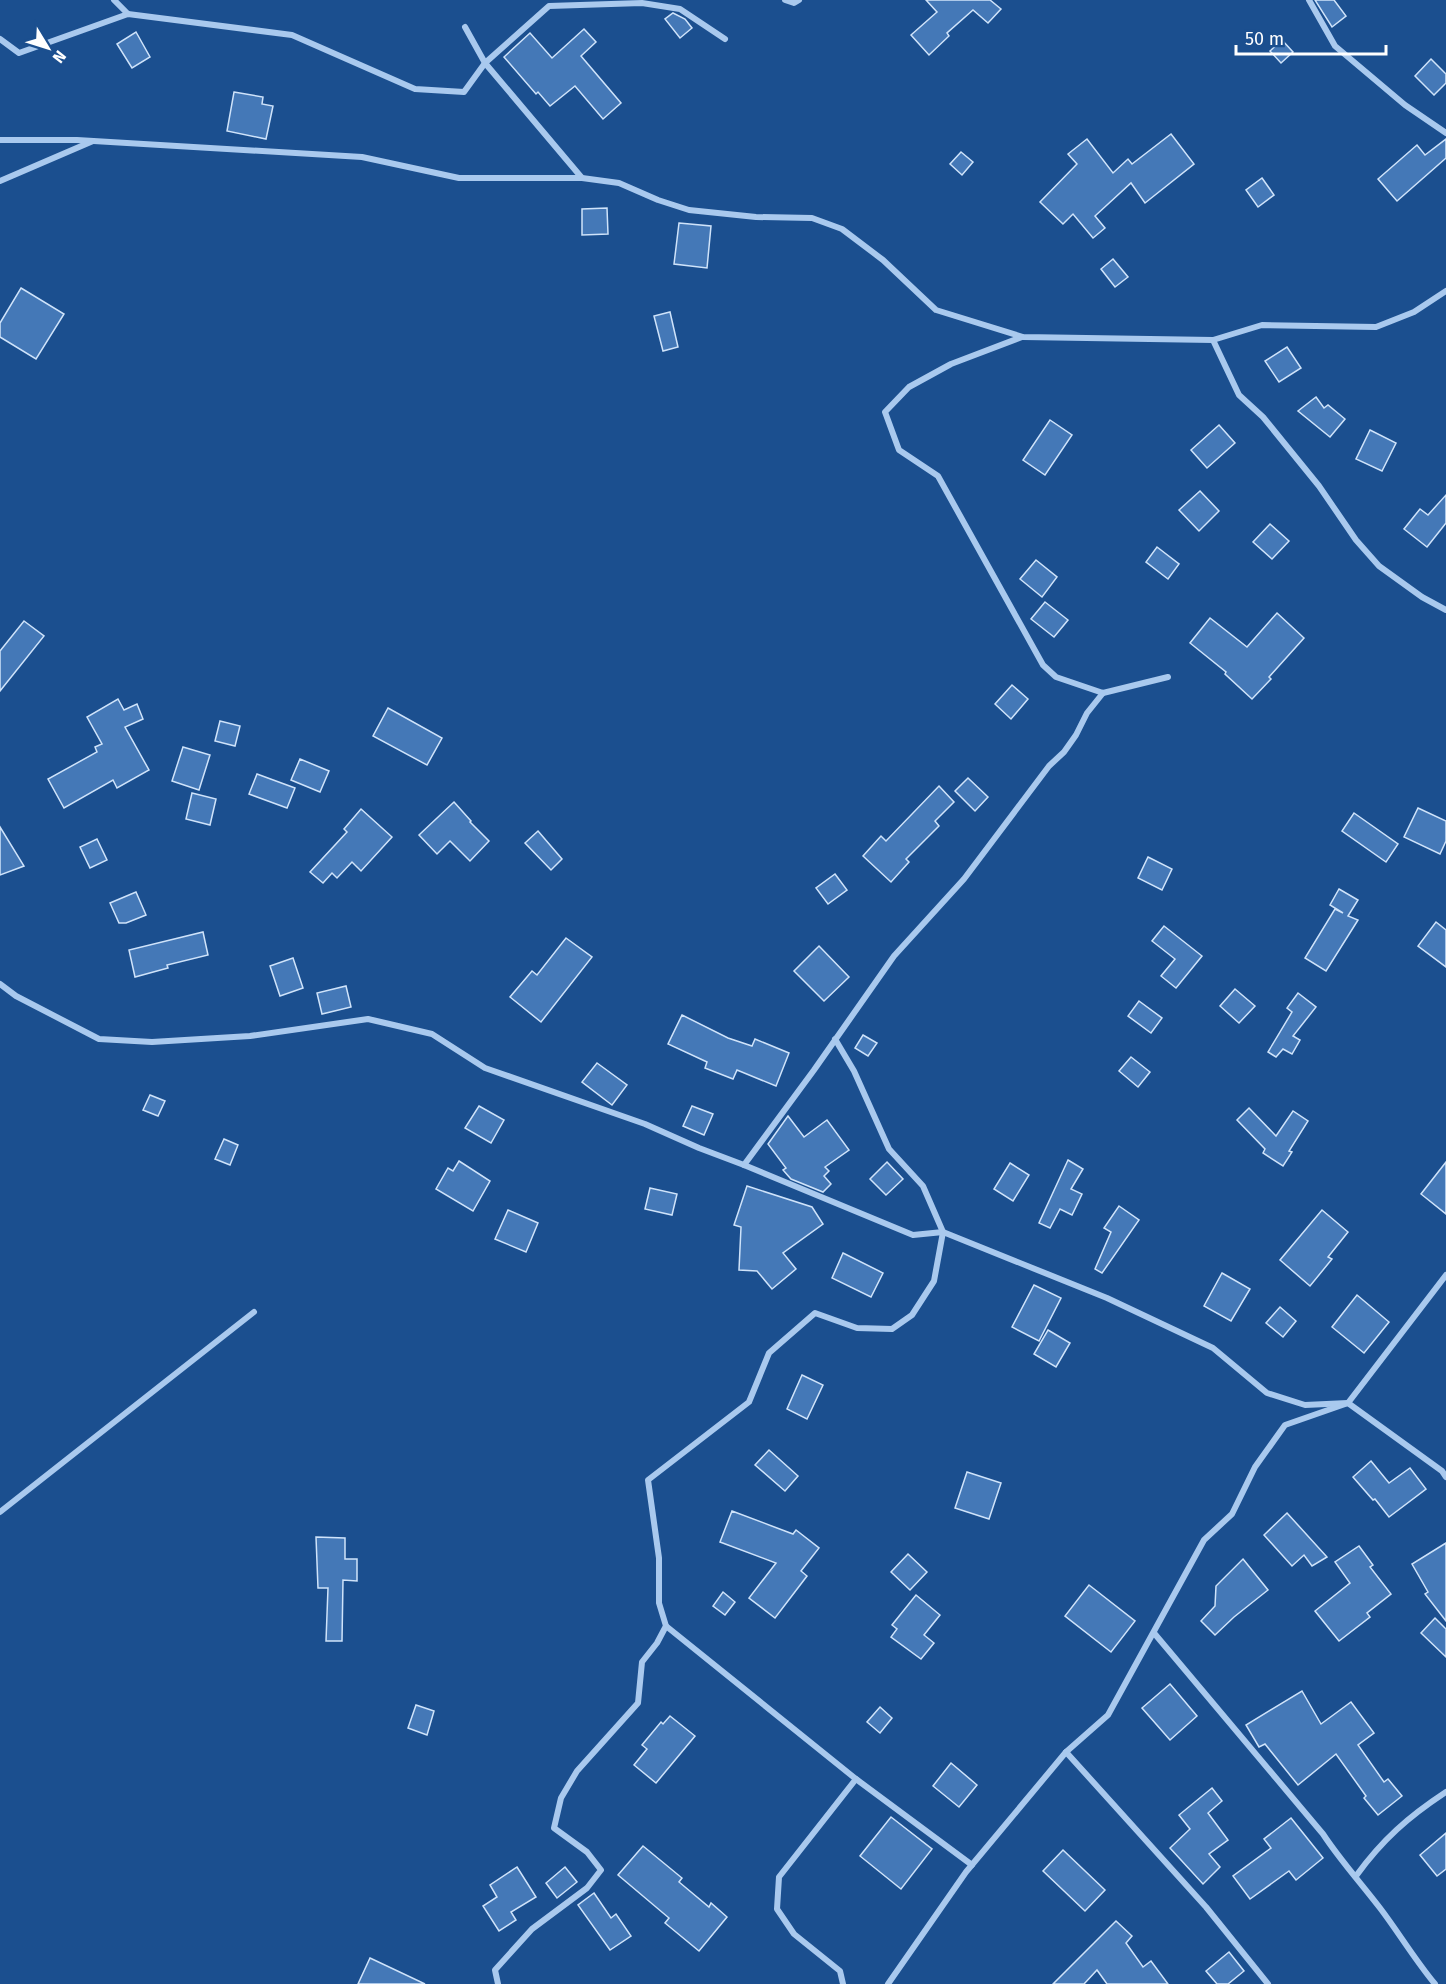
<svg xmlns="http://www.w3.org/2000/svg" width="1446" height="1984" viewBox="0 0 1446 1984" font-family="'Fira Sans',sans-serif">
<rect width="100%" height="100%" fill="#1b4f8f"/>
<!-- building -->
<g fill="#4478b7" stroke="#cfe3fa" stroke-width="1.5">
<polygon points="926,0 990,0 1001,9 988,23 973,10 947,33 949,36 929,55 911,35 937,12"/>
<polygon points="1315,0 1334,0 1346,16 1332,27"/>
<polygon points="673,13 685,19 692,28 680,38 665,19"/>
<polygon points="584,29 596,42 581,56 621,103 603,119 575,86 550,106 538,92 536,94 504,57 530,33 552,58"/>
<polygon points="136,32 150,57 132,68 117,44"/>
<polygon points="1282,40 1293,52 1281,63 1270,51"/>
<polygon points="1431,59 1446,74 1446,83 1434,95 1415,76"/>
<polygon points="234,92 263,97 262,104 273,106 266,139 227,131"/>
<polygon points="1171,134 1194,164 1145,203 1131,183 1095,216 1105,228 1093,238 1073,214 1063,224 1040,202 1077,164 1068,154 1087,139 1113,173 1128,159 1132,164"/>
<polygon points="1446,139 1446,158 1397,201 1378,179 1417,145 1425,155"/>
<polygon points="961,152 973,162 962,175 950,164"/>
<polygon points="1262,178 1274,195 1258,207 1246,190"/>
<polygon points="607,208 608,234 582,235 582,209"/>
<polygon points="679,223 711,226 707,268 674,264"/>
<polygon points="1113,259 1128,277 1115,287 1101,269"/>
<polygon points="21,288 64,314 36,359 0,337 0,323"/>
<polygon points="670,312 678,347 663,351 654,316"/>
<polygon points="1287,347 1301,368 1279,382 1265,361"/>
<polygon points="1316,397 1324,408 1328,405 1345,419 1330,437 1298,411"/>
<polygon points="1050,420 1072,435 1045,475 1023,460"/>
<polygon points="1219,425 1235,443 1207,468 1191,450"/>
<polygon points="1370,430 1396,443 1382,471 1356,459"/>
<polygon points="1200,491 1219,511 1199,531 1179,510"/>
<polygon points="1446,495 1446,523 1427,547 1404,529 1420,509 1428,515"/>
<polygon points="1270,524 1289,541 1272,559 1253,542"/>
<polygon points="1157,547 1179,564 1168,579 1146,562"/>
<polygon points="1036,560 1057,577 1042,597 1020,579"/>
<polygon points="1045,602 1068,620 1054,637 1031,619"/>
<polygon points="1277,613 1304,638 1269,677 1271,679 1252,699 1225,674 1226,672 1190,643 1210,618 1247,647"/>
<polygon points="24,621 44,636 0,691 0,651"/>
<polygon points="1012,685 1028,699 1011,719 995,704"/>
<polygon points="118,699 124,710 137,704 143,719 125,727 149,770 117,788 113,780 64,808 48,779 97,752 95,747 102,744 87,717"/>
<polygon points="388,708 442,738 427,765 373,736"/>
<polygon points="220,721 240,726 235,746 215,741"/>
<polygon points="183,747 210,755 199,790 172,781"/>
<polygon points="300,759 329,771 320,792 291,780"/>
<polygon points="257,774 295,788 287,808 249,794"/>
<polygon points="968,778 988,797 975,811 955,791"/>
<polygon points="939,786 954,802 935,821 939,826 906,859 909,862 891,882 863,856 881,836 886,841"/>
<polygon points="192,793 216,799 210,825 186,819"/>
<polygon points="454,802 471,821 470,822 489,841 470,861 450,841 437,854 419,835"/>
<polygon points="1418,808 1446,821 1446,841 1440,854 1404,837"/>
<polygon points="361,809 392,837 361,871 352,862 337,878 332,873 323,883 310,872 347,832 344,829"/>
<polygon points="1354,813 1398,844 1386,862 1342,831"/>
<polygon points="0,827 24,866 0,875"/>
<polygon points="538,831 562,859 551,870 525,843"/>
<polygon points="97,839 107,860 90,868 80,847"/>
<polygon points="1148,857 1172,869 1162,890 1138,878"/>
<polygon points="835,874 847,890 828,904 816,888"/>
<polygon points="1339,889 1358,900 1348,916 1358,920 1326,971 1305,958 1335,909 1343,913 1330,905"/>
<polygon points="136,892 146,915 126,923 119,923 110,903"/>
<polygon points="1436,922 1446,930 1446,967 1418,946"/>
<polygon points="1164,926 1202,956 1176,988 1161,976 1175,959 1152,941"/>
<polygon points="203,932 208,955 167,965 168,968 135,977 129,950"/>
<polygon points="566,938 592,957 541,1022 510,997 532,971 537,975"/>
<polygon points="819,946 849,977 824,1001 794,971"/>
<polygon points="293,958 303,988 280,996 270,966"/>
<polygon points="346,986 351,1007 322,1014 317,993"/>
<polygon points="1235,989 1255,1006 1239,1023 1220,1006"/>
<polygon points="1298,993 1316,1007 1293,1036 1300,1040 1292,1054 1283,1049 1276,1057 1268,1052 1292,1012 1287,1008"/>
<polygon points="1139,1001 1162,1018 1151,1033 1128,1016"/>
<polygon points="682,1015 728,1038 752,1046 755,1039 789,1053 776,1086 737,1070 733,1079 705,1068 707,1062 668,1044"/>
<polygon points="863,1035 877,1043 868,1056 855,1048"/>
<polygon points="1131,1057 1150,1072 1138,1087 1119,1071"/>
<polygon points="597,1063 627,1085 612,1105 582,1082"/>
<polygon points="150,1095 165,1101 158,1116 143,1110"/>
<polygon points="479,1106 504,1120 491,1143 465,1128"/>
<polygon points="692,1106 713,1114 704,1135 683,1126"/>
<polygon points="1249,1108 1276,1136 1293,1111 1308,1121 1289,1151 1292,1152 1283,1166 1263,1153 1265,1149 1237,1120"/>
<polygon points="788,1116 804,1137 827,1120 849,1150 825,1167 829,1171 824,1176 831,1184 823,1192 791,1179 783,1170 786,1168 768,1144"/>
<polygon points="224,1139 238,1145 230,1165 215,1159"/>
<polygon points="1068,1160 1083,1169 1071,1189 1082,1194 1072,1215 1060,1209 1050,1228 1039,1223"/>
<polygon points="459,1161 490,1181 473,1211 436,1189 448,1168 453,1171"/>
<polygon points="887,1162 903,1179 886,1195 870,1179"/>
<polygon points="1446,1162 1446,1214 1421,1194"/>
<polygon points="1010,1163 1029,1175 1013,1201 994,1189"/>
<polygon points="747,1186 812,1207 823,1224 783,1253 796,1269 772,1289 757,1271 739,1270 741,1227 734,1225"/>
<polygon points="650,1188 677,1194 672,1215 645,1209"/>
<polygon points="1119,1206 1139,1220 1102,1273 1095,1269 1111,1232 1104,1228"/>
<polygon points="508,1210 538,1223 526,1252 495,1239"/>
<polygon points="1322,1210 1348,1232 1328,1257 1332,1259 1310,1286 1280,1260"/>
<polygon points="843,1253 883,1273 871,1297 832,1278"/>
<polygon points="1222,1273 1250,1289 1231,1321 1204,1306"/>
<polygon points="1034,1285 1061,1298 1039,1341 1012,1327"/>
<polygon points="1357,1295 1389,1322 1364,1353 1332,1327"/>
<polygon points="1280,1307 1296,1321 1283,1337 1266,1323"/>
<polygon points="1048,1330 1070,1343 1056,1367 1034,1354"/>
<polygon points="802,1375 823,1385 807,1419 787,1409"/>
<polygon points="769,1450 798,1476 785,1491 755,1465"/>
<polygon points="1371,1461 1389,1483 1410,1468 1426,1489 1389,1517 1375,1499 1373,1500 1353,1477"/>
<polygon points="967,1472 1001,1483 989,1519 955,1508"/>
<polygon points="732,1511 793,1534 796,1530 819,1548 801,1571 807,1576 775,1618 749,1598 776,1563 720,1542"/>
<polygon points="1287,1513 1327,1557 1312,1566 1304,1555 1292,1566 1264,1535"/>
<polygon points="316,1537 345,1538 345,1559 357,1559 357,1581 343,1580 342,1641 326,1641 328,1588 318,1588"/>
<polygon points="1446,1543 1446,1621 1425,1594 1428,1592 1412,1564"/>
<polygon points="1359,1546 1373,1565 1370,1567 1391,1594 1367,1613 1370,1617 1339,1641 1315,1611 1350,1583 1335,1562"/>
<polygon points="908,1554 927,1572 910,1590 891,1572"/>
<polygon points="1243,1559 1268,1590 1234,1617 1215,1635 1201,1621 1215,1606 1216,1586"/>
<polygon points="1089,1585 1135,1621 1111,1652 1065,1616"/>
<polygon points="723,1592 735,1602 725,1615 713,1606"/>
<polygon points="916,1595 940,1615 924,1635 934,1643 921,1659 891,1637 897,1629 892,1625"/>
<polygon points="1435,1618 1446,1629 1446,1657 1421,1633"/>
<polygon points="1170,1684 1197,1716 1170,1740 1142,1708"/>
<polygon points="1302,1691 1321,1724 1351,1702 1374,1733 1358,1745 1384,1782 1388,1779 1402,1796 1378,1815 1364,1798 1366,1796 1336,1754 1298,1785 1265,1744 1259,1747 1246,1725"/>
<polygon points="416,1705 434,1711 427,1735 408,1728"/>
<polygon points="880,1707 892,1718 880,1733 867,1722"/>
<polygon points="670,1716 695,1736 656,1783 634,1765 647,1749 642,1745 661,1722 663,1724"/>
<polygon points="951,1763 977,1785 959,1807 933,1786"/>
<polygon points="1212,1788 1222,1801 1208,1813 1228,1840 1209,1854 1220,1867 1203,1884 1170,1848 1190,1829 1179,1815"/>
<polygon points="891,1817 932,1849 901,1889 860,1856"/>
<polygon points="1291,1818 1323,1858 1296,1880 1289,1871 1250,1899 1233,1876 1271,1848 1264,1839"/>
<polygon points="1446,1833 1446,1869 1437,1876 1420,1855"/>
<polygon points="643,1846 682,1878 679,1882 709,1907 711,1903 727,1917 699,1951 665,1923 669,1918 618,1875"/>
<polygon points="1063,1850 1105,1890 1085,1911 1043,1871"/>
<polygon points="517,1867 536,1897 511,1912 516,1920 499,1931 483,1906 497,1897 490,1885"/>
<polygon points="565,1867 577,1882 557,1898 546,1883"/>
<polygon points="594,1893 611,1918 616,1914 631,1936 610,1950 578,1905"/>
<polygon points="1116,1921 1132,1936 1126,1943 1143,1967 1151,1961 1168,1984 1107,1984 1097,1970 1084,1984 1053,1984"/>
<polygon points="1229,1952 1244,1971 1228,1984 1217,1984 1206,1971"/>
<polygon points="370,1958 425,1984 358,1984"/>
</g>
<g fill="none" stroke-linecap="round" stroke-linejoin="round">
<!-- street -->
<g stroke="#a9c9ee" stroke-width="6">
<polyline points="114,0 128,14"/>
<polyline points="785,0 794,3 799,0"/>
<polyline points="1309,0 1335,46 1405,105 1446,133"/>
<polyline points="465,27 485,63 582,178 619,183 658,200 689,210 756,217 812,218 842,229 883,260 936,310 1023,337 1213,340 1239,395 1263,417 1319,486 1356,540 1379,566 1422,597 1446,610"/>
<polyline points="0,39 19,53 128,14 292,35 415,89 464,92 485,63 549,6 642,3 680,9 725,39"/>
<polyline points="0,140 77,140 362,157 459,178 582,178"/>
<polyline points="0,181 93,141"/>
<polyline points="1022,337 951,364 909,387 885,412 899,450 938,476 1043,665 1056,677 1103,693 1168,677"/>
<polyline points="1213,340 1262,325 1376,327 1414,312 1446,291"/>
<polyline points="0,984 16,996 99,1039 152,1042 250,1036 368,1019 432,1034 485,1068 645,1124 699,1148 744,1165 913,1235 943,1232 1107,1298 1213,1348 1267,1393 1305,1405 1348,1403 1442,1471 1446,1477"/>
<polyline points="744,1165 814,1070 894,956 964,879 1049,766 1064,752 1076,735 1087,713 1103,693"/>
<polyline points="0,1512 254,1312"/>
<polyline points="666,1626 856,1779 972,1865"/>
<path d="M1154 1633 1323 1834C1340 1860 1361 1883 1380 1908 1399 1933 1415 1960 1435 1984"/>
<polyline points="1066,1752 1206,1907 1268,1984"/>
<path d="M1356 1876C1382 1840 1408 1817 1446 1792"/>
<polyline points="498,1984 495,1970 532,1929 587,1888 601,1870 587,1852 554,1828 561,1798 577,1771 638,1703 642,1662 657,1643 666,1626 659,1603 659,1558 648,1480 749,1402 769,1353 815,1313 857,1328 892,1329 912,1315 934,1281 943,1232 923,1186 889,1149 854,1071 835,1039"/>
<polyline points="843,1984 840,1971 794,1934 777,1909 779,1877 856,1779"/>
<polyline points="888,1984 966,1872 1066,1752 1108,1715 1204,1540 1232,1514 1255,1467 1285,1425 1348,1403 1446,1275"/>
</g>
</g>
<!-- north arrow -->
<g transform="translate(48 48) rotate(128)" stroke="#1b4f8f" stroke-width="4.5" paint-order="stroke">
<path d="M0-4.5L10 22L0 15L-10 22Z" fill="#ffffff"/>
<text y="-9" font-size="16" font-weight="bold" text-anchor="middle" fill="#ffffff">N</text>
</g>
<!-- scale -->
<path d="M1236 45v9h150v-9" fill="none" stroke="#ffffff" stroke-width="3"/>
<text x="1245" y="45" font-size="18" fill="#ffffff" stroke="#1b4f8f" stroke-width="4.5" paint-order="stroke">50 m</text>
</svg>
